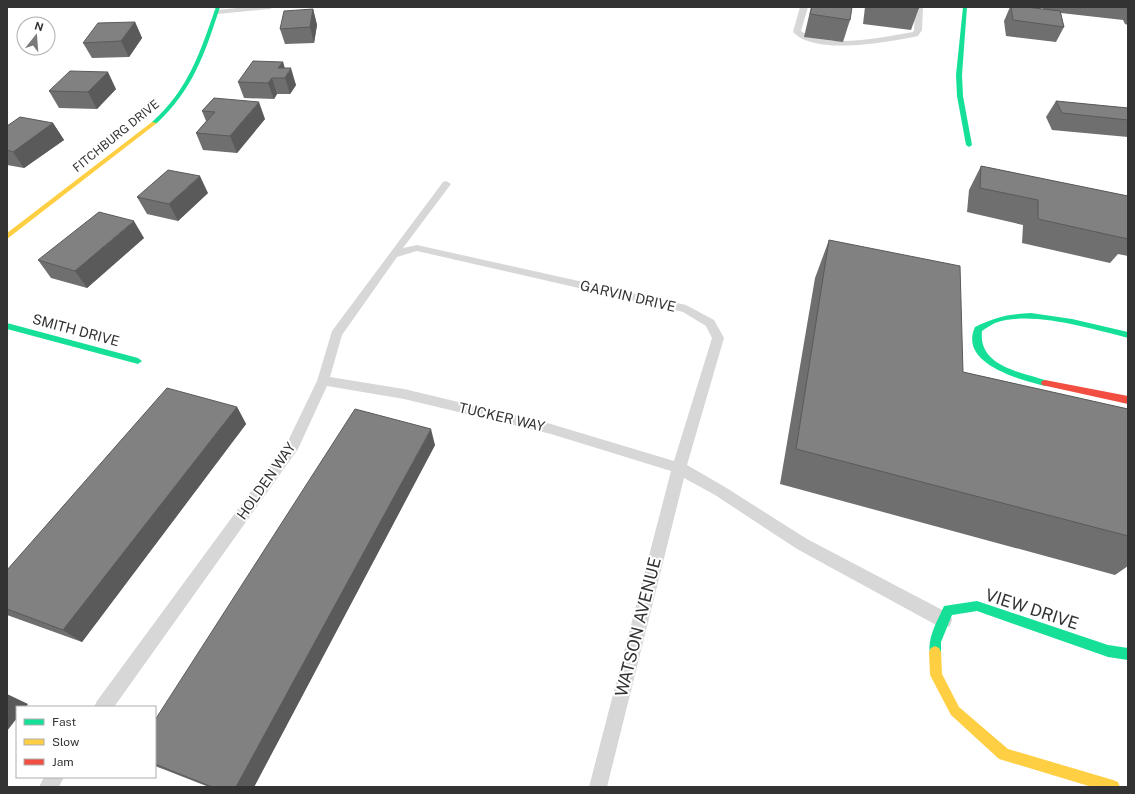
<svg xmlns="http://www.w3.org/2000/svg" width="1135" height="794" viewBox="0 0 1135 794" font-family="'Public Sans',sans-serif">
<rect width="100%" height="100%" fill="#fff"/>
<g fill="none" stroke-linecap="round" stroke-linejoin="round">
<!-- lane -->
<g fill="#d7d7d7" fill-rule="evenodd">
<polygon points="247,7 274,7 270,9 217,14 213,12 217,10"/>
<path d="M800 7H808L801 31C827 50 882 37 913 32L914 30 915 7H923L922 30 918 36C889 42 815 56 793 32Z"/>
<path d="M446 181 451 184 403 248 417 245 686 305 714 320 724 338 687 465 725 487 807 539 950 614 952 620 950 626 944 628 938 626 797 549 715 495 684 478 607 787H589L671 471 551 434 404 399 327 386 298 449 114 707H94L97 701 288 441 317 381 332 331 443 182ZM417 251 683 312 706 326 712 338 674 461 551 424 404 389 330 377 342 335 397 257Z"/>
<polygon points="44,777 64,777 59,787 39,787"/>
</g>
<!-- fast -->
<g fill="#16e098" fill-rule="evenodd">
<path d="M216 7H220C205 53 193 90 156 124H152V122C189 89 200 52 216 7Z"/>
<polygon points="963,7 967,7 962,75 963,96 972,145 969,147 966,145 957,96 956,75"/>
<path d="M1031 313 1072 319 1128 332V338C1092 329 1031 310 995 323 991 325 986 328 982 331 978 367 1022 372 1048 381L1049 383 1048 385 1045 386C1021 380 958 364 975 327 995 317 1009 314 1031 313Z"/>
<polygon points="7,323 138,358 142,361 138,364 7,329"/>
<path d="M977 601 1108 645 1128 648V660L1108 657 977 611 952 615 941 642V652L939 656 935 658 931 656C925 641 938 620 944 606Z"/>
</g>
<!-- slow -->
<g fill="#ffcf43" fill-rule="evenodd">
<polygon points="152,122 157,123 7,239 7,233"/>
<polygon points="935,646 939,648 941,652 942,674 959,707 1008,749 1113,780 1118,782 1120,787 1092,787 999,759 951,715 930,675 929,652 931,648"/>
</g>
<!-- jam -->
<polygon fill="#f24e42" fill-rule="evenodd" points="1045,380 1128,396 1128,404 1042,385 1041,383 1042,381"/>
</g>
<!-- wall -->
<g fill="#6f6f6f">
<polygon points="811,7 852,7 850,20 843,42 804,37"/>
<polygon points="865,7 919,7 919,8 911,30 863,24"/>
<polygon points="1010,7 1026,7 1043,9 1043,7 1128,7 1128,25 1125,24 1123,20 1061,13 1064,27 1056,42 1006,36 1004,21"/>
<polygon points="313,9 317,25 314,43 285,44 280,29"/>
<polygon points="135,22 142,38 129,57 92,58 83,43"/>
<polygon points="283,62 284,68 296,85 290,94 277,94 274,99 244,98 238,82"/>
<polygon points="116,89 97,109 59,108 49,91"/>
<polygon points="214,98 265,119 237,153 203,150 196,133 206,121 202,111"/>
<polygon points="1056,101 1128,108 1128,137 1052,130 1046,117"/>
<polygon points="53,123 64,140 24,168 7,165 7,126"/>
<polygon points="981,166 1128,196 1128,256 1118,254 1110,263 1022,243 1023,225 967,212 969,190"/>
<polygon points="208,193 178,221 147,214 137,197"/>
<polygon points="144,238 87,288 51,278 38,260"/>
<polygon points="829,240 963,372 1128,409 1128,566 1115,575 780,484 815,278"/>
<polygon points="237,407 246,424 82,642 7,615 7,570"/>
<polygon points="435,445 254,787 209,787 155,766 155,720"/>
</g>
<!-- shaded-wall -->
<g fill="#5a5a5a">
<polygon points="313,9 317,25 314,43 310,27"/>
<polygon points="135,22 142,38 129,57 121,41"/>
<polygon points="283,62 287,75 291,68 296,85 290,94 285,78 278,68"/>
<polygon points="108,72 116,89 97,109 88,92"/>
<polygon points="272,78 277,94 274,99 268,83"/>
<polygon points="259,102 265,119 237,153 230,136"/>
<polygon points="53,123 64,140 24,168 13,152"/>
<polygon points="200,176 208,193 178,221 169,204"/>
<polygon points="134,221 144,238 87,288 75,271"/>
<polygon points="237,407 246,424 82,642 63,630"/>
<polygon points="431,429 435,445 254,787 236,787"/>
<polygon points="7,694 28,704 26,707 17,707 17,718 7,731"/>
</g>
<!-- building -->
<g fill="#818181" stroke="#5a5a5a">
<polygon points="812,7 852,7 850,20 810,14"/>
<polygon points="909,7 919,7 919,8"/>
<polygon points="1011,7 1026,7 1060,11 1064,27 1013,20"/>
<polygon points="313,9 310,27 280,29 284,11"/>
<polygon points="135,22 121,41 83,43 98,23"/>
<polygon points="253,61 283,62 278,68 291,68 285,78 272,78 268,83 238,82"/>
<polygon points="70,71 108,72 88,92 49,91"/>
<polygon points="214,98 259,102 230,136 196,133 215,112 202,111"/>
<polygon points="1056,101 1128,108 1128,120 1062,113"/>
<polygon points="20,117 53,123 13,152 7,150 7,126"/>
<polygon points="981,166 1128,196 1128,239 1038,219 1038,200 980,188"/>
<polygon points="168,170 200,176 169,204 137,197"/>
<polygon points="99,212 134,221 75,271 38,260"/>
<polygon points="829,240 960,266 963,372 1128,409 1128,536 796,449"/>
<polygon points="167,388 237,407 63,630 7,609 7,570"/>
<polygon points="355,409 431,429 236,787 212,787 155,764 155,720"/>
</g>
<g text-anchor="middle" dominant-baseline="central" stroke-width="4" stroke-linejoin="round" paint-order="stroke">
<!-- far-street labels -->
<g font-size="12" fill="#333" stroke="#fff">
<text transform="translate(116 136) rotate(-39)">FITCHBURG DRIVE</text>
</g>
<!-- street labels -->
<g font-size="14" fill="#333" stroke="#fff">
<text transform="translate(628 296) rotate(13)">GARVIN DRIVE</text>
<text transform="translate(76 330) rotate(15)">SMITH DRIVE</text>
<text transform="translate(502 417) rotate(13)">TUCKER WAY</text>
<text transform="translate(266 481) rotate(-55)">HOLDEN WAY</text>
</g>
<!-- near-street labels -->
<g font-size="17" fill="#333" stroke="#fff">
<text transform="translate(1032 609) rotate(18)">VIEW DRIVE</text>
<text transform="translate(638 627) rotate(-76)">WATSON AVENUE</text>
</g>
</g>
<!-- border -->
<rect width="1135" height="794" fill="none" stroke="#333333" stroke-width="16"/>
<!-- legend -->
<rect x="16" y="706" width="140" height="72" fill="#ffffff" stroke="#adadad"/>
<rect x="24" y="719" width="20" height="6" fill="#16e098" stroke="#adadad"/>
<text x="52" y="726" font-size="12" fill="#333333">Fast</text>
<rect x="24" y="739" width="20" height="6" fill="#ffcf43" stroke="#adadad"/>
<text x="52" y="746" font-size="12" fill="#333333">Slow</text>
<rect x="24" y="759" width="20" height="6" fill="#f24e42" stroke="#adadad"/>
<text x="52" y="766" font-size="12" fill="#333333">Jam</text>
<!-- north arrow -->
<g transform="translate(36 36) rotate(17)"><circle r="19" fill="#ffffff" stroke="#adadad"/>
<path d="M0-3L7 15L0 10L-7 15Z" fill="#7a7a7a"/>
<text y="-6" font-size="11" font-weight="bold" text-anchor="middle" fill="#333333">N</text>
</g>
</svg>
